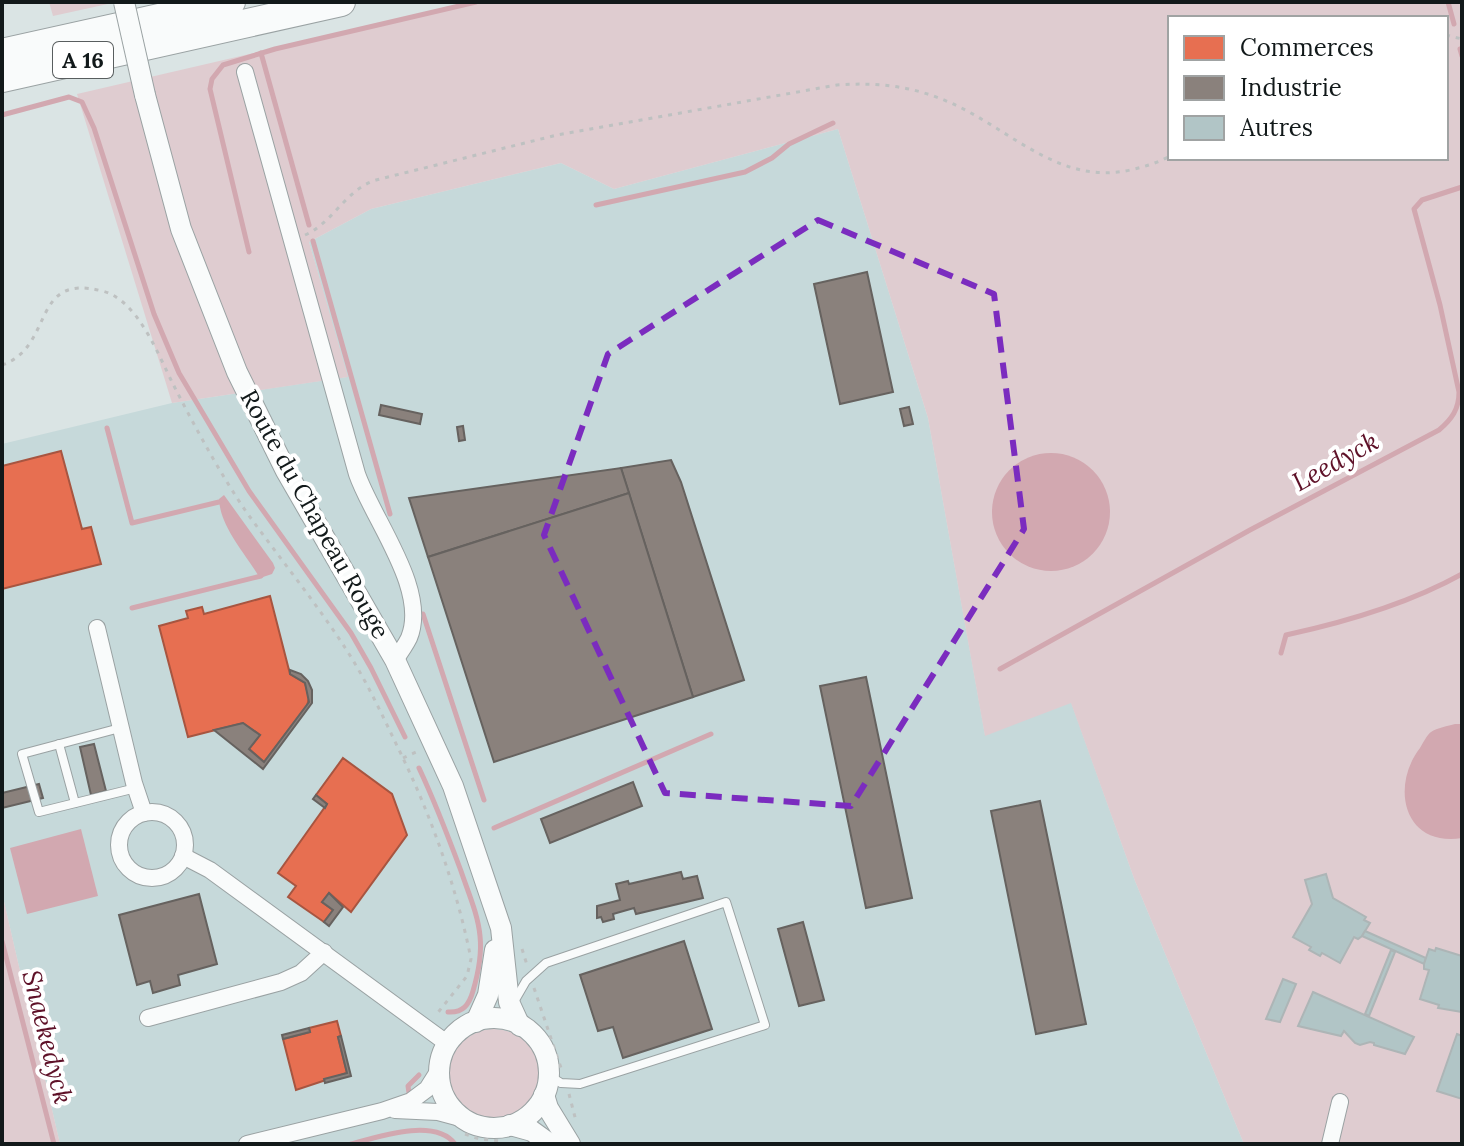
<svg xmlns="http://www.w3.org/2000/svg" width="1464" height="1146" viewBox="0 0 1464 1146" font-family="Lora,serif">
<rect width="100%" height="100%" fill="#dae4e4"/>
<!-- built -->
<polygon fill="#c6d9da" points="838,129 928,418 985,735 1071,702 1135,881 1244,1144 60,1144 2,893 2,444 172,403 347,377 309,242 371,209 561,163 614,189"/>
<!-- green -->
<g fill="#dfccd0" fill-rule="evenodd">
<polygon points="49,2 117,2 53,16"/>
<path d="M475 2H1462V1144H1244L1135 881 1071 703 985 736 928 418 838 129 614 189 561 163 371 209 309 242 348 377 172 403 77 94ZM1170 18H1446V158H1170Z"/>
<polygon points="2,893 60,1144 2,1144"/>
<circle cx="494" cy="1074" r="45"/>
</g>
<!-- water -->
<g fill="#d2a8b0">
<circle cx="1051" cy="512" r="59"/>
<path d="M224 495 273 563 275 568 272 574 263 577 258 575C244 552 220 526 219 499Z"/>
<path d="M1455 724H1462V838C1404 847 1390 787 1420 748 1423 743 1427 735 1431 732 1437 728 1448 726 1455 724Z"/>
<polygon points="81,829 98,896 27,914 10,848"/>
</g>
<!-- shops -->
<g fill="#e76f51" stroke="#a75540" stroke-width="2">
<polygon points="61,451 82,529 91,527 101,564 2,589 2,466"/>
<polygon points="270,596 290,674 305,683 309,698 307,706 264,762 249,749 260,735 243,723 188,737 159,626 188,618 186,611 202,607 204,614"/>
<polygon points="343,758 392,794 407,835 351,912 329,893 322,902 333,910 324,922 288,897 296,886 278,873 327,804 316,795"/>
<polygon points="337,1021 341,1036 338,1037 347,1073 296,1090 283,1039 310,1032 309,1028"/>
</g>
<!-- industry -->
<g fill="#8a817c" stroke="#66625f" stroke-width="2">
<polygon points="867,272 893,392 840,404 814,284"/>
<polygon points="381,405 422,414 420,424 379,415"/>
<polygon points="909,407 913,424 904,426 900,409"/>
<polygon points="463,426 465,440 459,441 457,427"/>
<polygon points="671,460 681,482 744,680 693,697 621,468"/>
<polygon points="621,468 629,493 428,557 409,498"/>
<polygon points="629,493 693,697 494,762 428,557"/>
<polygon points="290,670 301,674 308,681 312,690 312,703 263,769 214,730 243,723 260,735 249,749 264,762 309,702 305,683 290,674"/>
<polygon points="866,677 912,898 866,908 820,686"/>
<polygon points="94,744 106,791 91,795 80,747"/>
<polygon points="633,782 642,806 550,843 541,819"/>
<polygon points="39,784 43,798 2,808 2,793"/>
<polygon points="316,795 327,804 325,808 313,799"/>
<polygon points="1040,801 1086,1024 1036,1034 991,811"/>
<polygon points="681,872 683,879 697,876 703,898 636,914 634,908 613,914 614,919 603,922 601,917 597,918 597,906 620,900 616,884 628,881 629,884"/>
<polygon points="329,893 343,907 329,926 324,922 333,910 322,902"/>
<polygon points="199,894 217,964 178,975 180,985 153,993 150,981 137,985 119,915"/>
<polygon points="803,922 824,1000 799,1006 778,929"/>
<polygon points="684,941 712,1029 623,1058 613,1027 598,1031 580,975"/>
<polygon points="309,1028 310,1032 283,1039 282,1035"/>
<polygon points="341,1036 351,1076 325,1083 324,1079 347,1073 338,1037"/>
</g>
<g fill="none" stroke-linecap="round" stroke-linejoin="round">
<!-- stream -->
<g stroke="#d2a8b0" stroke-width="5">
<polyline points="1448,2 1454,24"/>
<polyline points="1460,49 1462,56"/>
<polyline points="261,53 309,225"/>
<polyline points="2,115 69,97 82,102 94,128 154,314 179,373 249,491 351,633 371,668 405,737"/>
<polyline points="596,205 745,172 772,158 789,144 833,123"/>
<polyline points="313,241 390,514"/>
<polyline points="249,252 210,89 212,79 223,65 275,49 476,2"/>
<polyline points="107,428 132,523 219,502"/>
<polyline points="132,608 261,576"/>
<polyline points="423,614 484,800"/>
<path d="M1281 653 1286 635C1346 622 1408 604 1462 574"/>
<path d="M1000 669 1250 530 1439 430C1452 419 1459 409 1459 392L1440 305 1414 209 1422 200 1462 187"/>
<path d="M419 768C435 802 448 836 461 871 468 892 478 914 480 936 482 954 478 974 473 991 469 1005 463 1013 448 1012"/>
<polyline points="494,828 711,734"/>
<polyline points="2,941 54,1144"/>
<polyline points="409,1093 408,1086 419,1075"/>
<path d="M351 1144C377 1137 435 1117 455 1144"/>
</g>
</g>
<!-- building -->
<g fill="#b1c5c6" stroke="#adb5b6" stroke-width="2">
<polygon points="1326,874 1333,898 1366,917 1364,920 1370,923 1362,936 1358,939 1354,937 1340,963 1322,953 1320,956 1309,950 1311,947 1293,937 1312,904 1305,880"/>
<polygon points="1365,931 1426,958 1424,964 1362,936"/>
<polygon points="1436,948 1462,956 1462,1012 1438,1008 1439,1005 1420,999 1429,970 1424,969 1424,964 1429,949 1435,951"/>
<polygon points="1391,950 1395,952 1369,1016 1365,1014"/>
<polygon points="1283,979 1296,984 1280,1022 1266,1019"/>
<polygon points="1313,992 1414,1037 1405,1054 1374,1045 1374,1043 1370,1042 1360,1045 1355,1043 1344,1031 1341,1036 1298,1026"/>
<polygon points="1457,1034 1462,1036 1462,1099 1437,1091"/>
</g>
<g fill="none" stroke-linecap="round" stroke-linejoin="round">
<!-- service casing -->
<g stroke="#9aa2a3" stroke-width="10">
<g id="service">
<polyline points="120,728 22,754 39,812 136,788"/>
<polyline points="59,744 75,803"/>
<polyline points="515,1000 526,981 546,963 726,902 765,1025 580,1084 561,1083 548,1075"/>
</g>
</g>
<!-- minor casing -->
<g stroke="#9aa2a3" stroke-width="18">
<g id="minor">
<path d="M245 72 357 474C373 520 429 590 409 638 405 646 400 653 395 660"/>
<polyline points="97,628 134,783 144,813"/>
<circle cx="152" cy="845" r="33"/>
<polyline points="183,856 210,870 448,1044"/>
<polyline points="148,1018 281,982 301,973 324,952"/>
<polyline points="395,1110 438,1112 464,1119"/>
<polyline points="247,1144 382,1111 411,1101 427,1089 439,1070"/>
<polyline points="1330,1144 1340,1102"/>
</g>
</g>
<!-- tertiary casing -->
<g stroke="#9aa2a3" stroke-width="22">
<g id="tertiary">
<polyline points="145,95 181,229 237,372 286,471 395,660 453,786 501,928 509,1002 520,1026"/>
<circle cx="494" cy="1073" r="55"/>
<polyline points="476,1022 488,995 495,950"/>
<polyline points="544,1095 548,1108 570,1144"/>
<polyline points="510,1125 532,1131 550,1144"/>
</g>
</g>
<!-- motorway casing -->
<g stroke="#9aa2a3" stroke-width="30">
<g id="motorway">
<polyline points="2,53 231,2"/>
<polyline points="2,78 341,2"/>
</g>
</g>
<!-- path -->
<g stroke="#bec1c1" stroke-width="3" stroke-dasharray="4 6" stroke-linecap="butt">
<polyline points="1446,35 1462,39"/>
<path d="M305 235C334 222 345 190 376 180L557 135 837 85C878 82 913 86 951 103 1010 129 1060 186 1130 170 1144 167 1157 163 1170 156"/>
<path d="M2 365C55 347 30 272 102 291 137 299 158 354 173 384 195 427 218 470 245 510 280 559 319 606 351 657 370 688 385 721 401 754 432 818 457 889 471 959L467 976 436 1015"/>
<polyline points="403,758 418,751"/>
<polyline points="522,949 527,965"/>
<polyline points="534,988 561,1068"/>
<polyline points="569,1094 576,1121"/>
<polyline points="465,1134 479,1139 501,1141"/>
</g>
<!-- service -->
<use href="#service" stroke="#f9fbfb" stroke-width="8"/>
<!-- minor -->
<use href="#minor" stroke="#f9fbfb" stroke-width="16"/>
<!-- tertiary -->
<use href="#tertiary" stroke="#f9fbfb" stroke-width="20"/>
<!-- motorway -->
<use href="#motorway" stroke="#f9fbfb" stroke-width="28"/>
<!-- tertiary-bridge casing -->
<g stroke="#9aa2a3" stroke-width="22" stroke-linecap="butt">
<polyline id="tertiary-bridge" points="124,2 145,95"/>
</g>
<!-- tertiary-bridge -->
<use href="#tertiary-bridge" stroke="#f9fbfb" stroke-width="20"/>
</g>
<!-- marked area -->
<path fill="none" stroke="#7b2cbf" stroke-width="6" stroke-dasharray="16 10" stroke-linejoin="round" d="M818 220 994 294 1024 529 851 806 665 793 544 535 608 354Z"/>
<g text-anchor="middle" dominant-baseline="central" stroke-width="8" stroke-linejoin="round" paint-order="stroke">
<!-- shield labels -->
<rect fill="#fff" stroke="#595e5f" stroke-width="2" x="53" y="42" width="60" height="36" rx="6"/>
<g font-size="22" font-weight="bold" fill="#12191a">
<text x="83" y="60">A 16</text>
</g>
<!-- street labels -->
<g font-size="24" fill="#12191a" stroke="#fff">
<text transform="translate(315 514) rotate(61)">Route du Chapeau Rouge</text>
</g>
<!-- water labels -->
<g font-size="26" font-style="italic" fill="#5e1128" stroke="#fff">
<text transform="translate(1335 461) rotate(-29)">Leedyck</text>
<text transform="translate(48 1037) rotate(76)">Snaekedyck</text>
</g>
</g>
<!-- border -->
<rect width="1464" height="1146" fill="none" stroke="#12191a" stroke-width="8"/>
<!-- legend -->
<rect x="1168" y="16" width="280" height="144" fill="#ffffff" stroke="#a0a3a3" stroke-width="2"/>
<rect x="1184" y="36" width="40" height="24" fill="#e76f51" stroke="#a0a3a3" stroke-width="2"/>
<text x="1240" y="56" font-size="24" fill="#12191a">Commerces</text>
<rect x="1184" y="76" width="40" height="24" fill="#8a817c" stroke="#a0a3a3" stroke-width="2"/>
<text x="1240" y="96" font-size="24" fill="#12191a">Industrie</text>
<rect x="1184" y="116" width="40" height="24" fill="#b1c5c6" stroke="#a0a3a3" stroke-width="2"/>
<text x="1240" y="136" font-size="24" fill="#12191a">Autres</text>
</svg>
